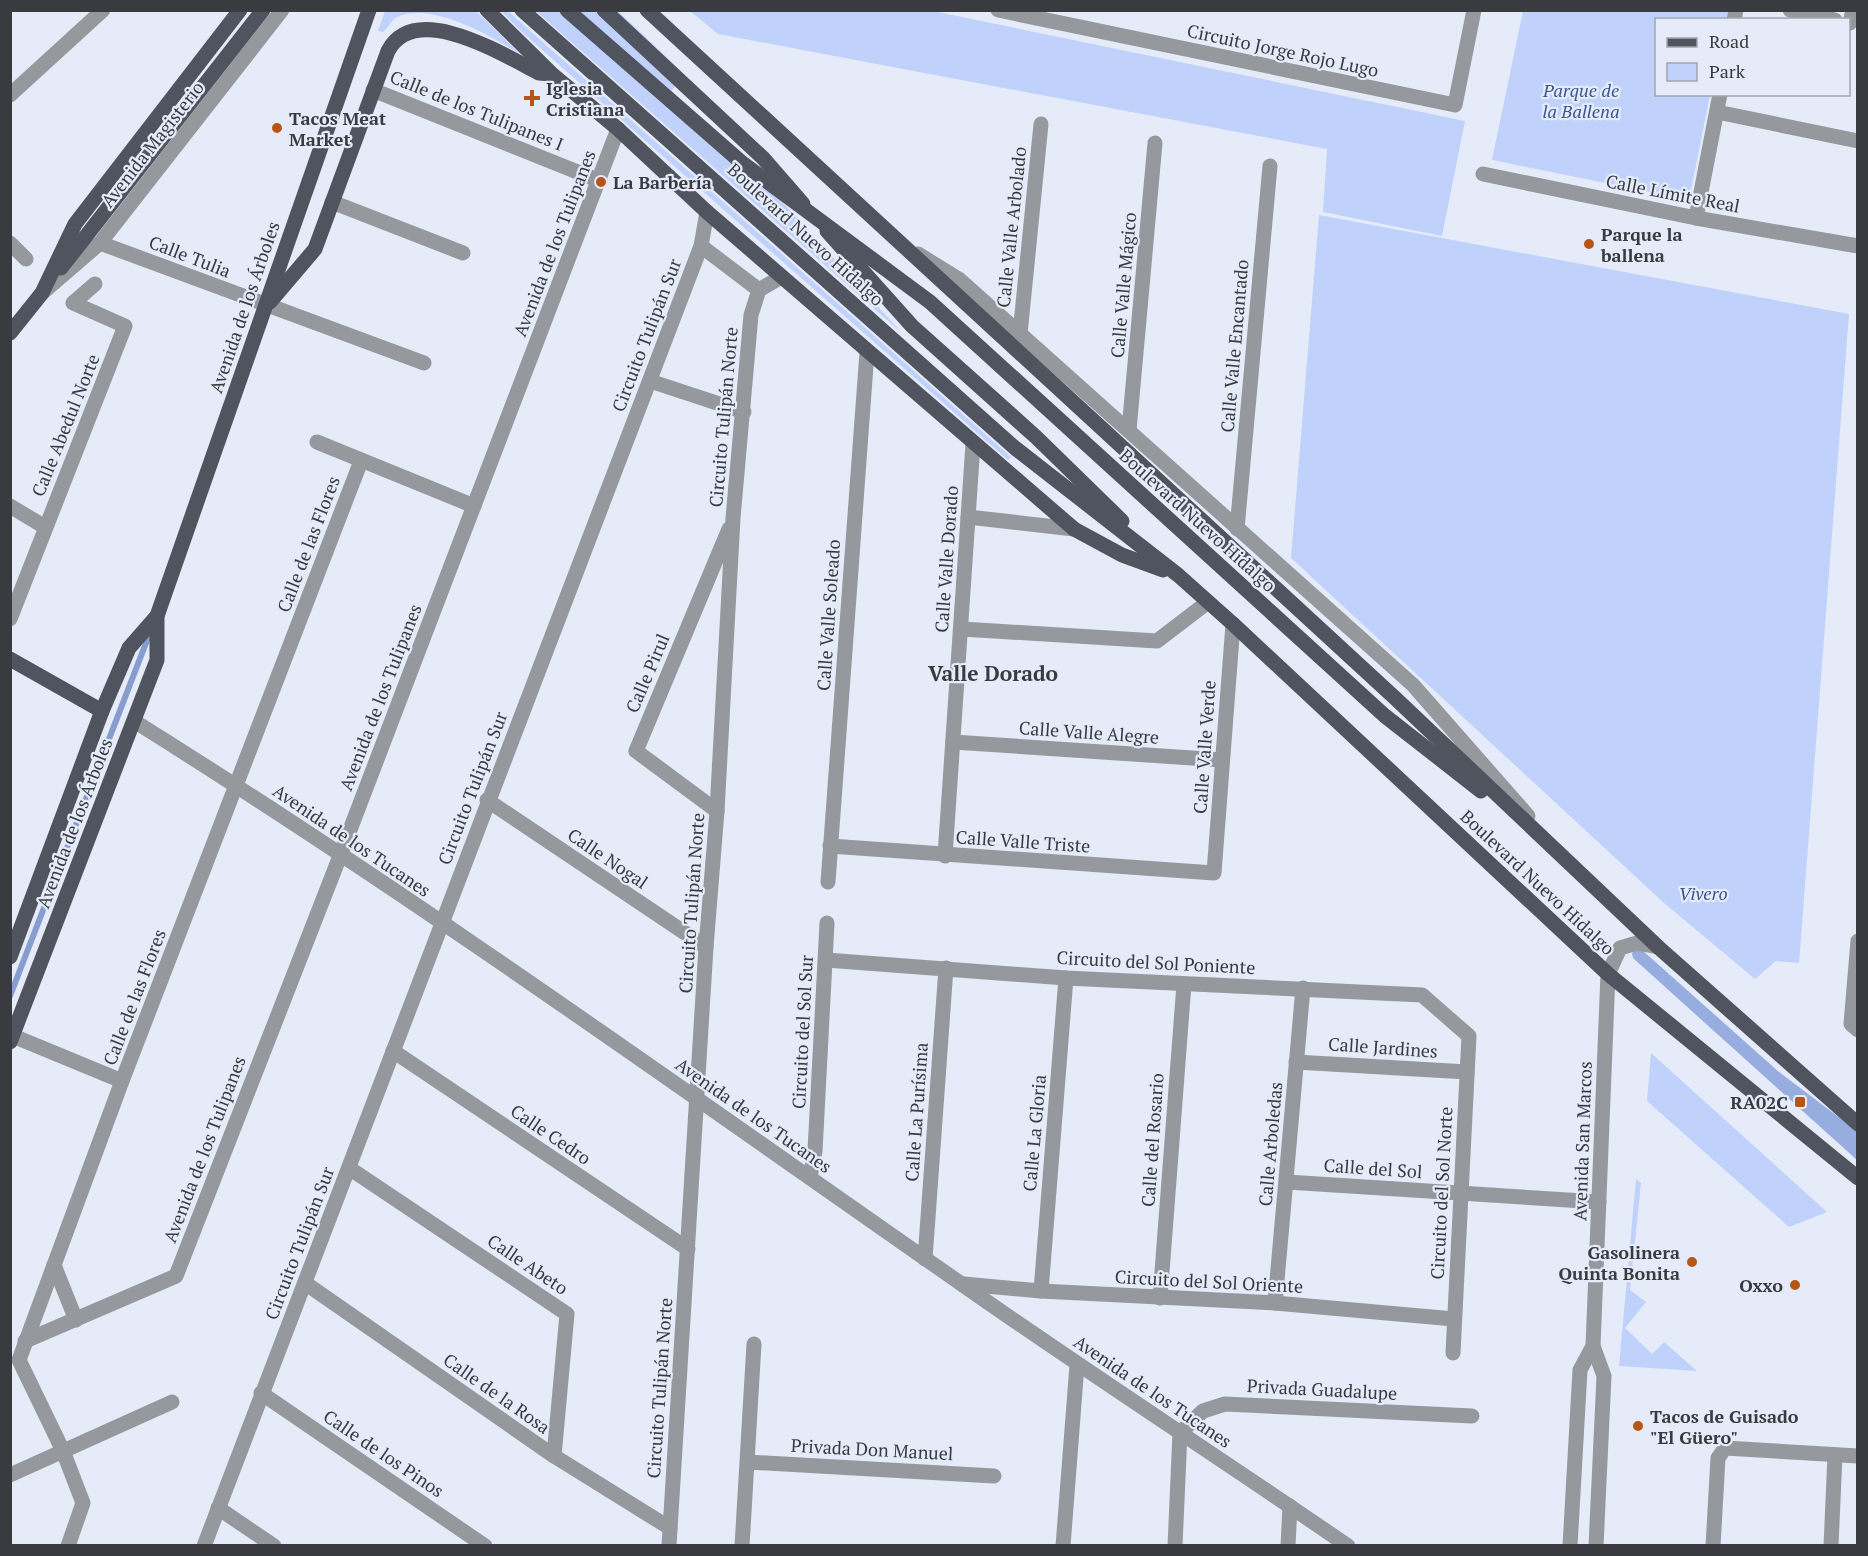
<svg xmlns="http://www.w3.org/2000/svg" width="1868" height="1556" viewBox="0 0 1868 1556" font-family="'PT Serif',serif">
<rect width="100%" height="100%" fill="#e5ebf9"/>
<!-- green -->
<g fill="#c0d2fb">
<path d="M385 11H476L520 54C490 36 431 0 395 18 391 22 387 28 383 32L378 31Z"/>
<polygon points="501,11 508,11 1011,457 1008,460 524,34"/>
<polygon points="536,11 618,11 685,75 670,92 741,157 903,334"/>
<polygon points="690,11 933,11 1465,121 1442,236 1323,212 1327,149 718,34"/>
<polygon points="1523,11 1728,11 1726,19 1656,20 1656,94 1710,95 1689,200 1492,160"/>
<polygon points="1319,215 1849,314 1799,963 1776,961 1755,979 1664,903 1291,558"/>
<polygon points="1651,1053 1827,1212 1789,1227 1647,1101"/>
<polygon points="1636,1179 1641,1183 1630,1290 1646,1302 1625,1328 1652,1354 1664,1342 1697,1371 1619,1366"/>
</g>
<!-- forest -->
<polygon fill="#97addf" points="1636,949 1642,950 1779,1072 1857,1131 1857,1160 1633,958 1632,953"/>
<g fill="none" stroke-linecap="round" stroke-linejoin="round">
<!-- stream -->
<polyline stroke="#879dce" stroke-width="6" points="10,996 151,630"/>
<!-- minor -->
<g stroke="#95989d" stroke-width="15">
<polyline points="998,10 1455,105 1474,10"/>
<polyline points="1790,10 1835,20"/>
<polyline points="1734,20 1736,10"/>
<polyline points="1850,23 1853,10"/>
<polyline points="373,90 600,181"/>
<polyline points="10,95 103,10"/>
<polyline points="1717,112 1858,141"/>
<polyline points="1483,174 1696,218 1858,246"/>
<polyline points="332,202 463,253"/>
<polyline points="1696,218 1720,94"/>
<polyline points="10,243 26,259"/>
<polyline points="100,243 424,363"/>
<polyline points="701,246 759,290"/>
<polyline points="918,254 960,280 1413,685 1528,816"/>
<polyline points="42,293 100,243 282,10"/>
<polyline points="1020,334 1041,124"/>
<polyline points="650,381 744,412"/>
<polyline points="1129,430 1155,143"/>
<polyline points="317,442 474,506"/>
<polyline points="10,506 45,527"/>
<polyline points="968,517 1074,529"/>
<polyline points="1237,529 1270,166"/>
<polyline points="10,619 125,326 73,303 95,284"/>
<polyline points="962,629 1157,641 1208,602"/>
<path d="M134 721C417 898 689 1094 963 1285 1090 1374 1220 1458 1348 1546"/>
<polyline points="953,742 1222,760"/>
<polyline points="487,800 706,947"/>
<polyline points="717,811 636,751 729,529"/>
<polyline points="830,846 1214,873 1233,624"/>
<polyline points="945,856 973,444"/>
<polyline points="828,882 867,352"/>
<polyline points="1858,941 1851,1024 1858,1030"/>
<polyline points="826,960 1066,978 1422,995 1469,1036 1453,1353"/>
<polyline points="13,1036 122,1081"/>
<polyline points="393,1051 688,1249"/>
<polyline points="1296,1062 1467,1072"/>
<polyline points="349,1168 567,1314 554,1456"/>
<polyline points="810,1178 815,1151 827,923"/>
<polyline points="1287,1182 1599,1202"/>
<polyline points="925,1259 946,968"/>
<polyline points="54,1265 76,1320"/>
<polyline points="305,1283 554,1456 670,1528"/>
<polyline points="964,1284 1041,1291 1275,1303 1454,1319"/>
<polyline points="1041,1291 1066,978"/>
<polyline points="1160,1298 1184,984"/>
<polyline points="1275,1303 1303,988"/>
<polyline points="25,1341 176,1276 340,856 618,129"/>
<polyline points="261,1393 485,1546"/>
<polyline points="748,1462 994,1476"/>
<polyline points="10,1475 172,1402"/>
<polyline points="218,1508 274,1546"/>
<polyline points="68,1546 83,1503 63,1451 19,1360 122,1081 361,461"/>
<polyline points="204,1546 701,246 707,212"/>
<polyline points="669,1546 706,947 717,811 733,518 751,315 759,290 781,277"/>
<polyline points="742,1546 754,1344"/>
<polyline points="1063,1546 1077,1365"/>
<polyline points="1175,1546 1180,1433 1203,1411 1225,1404 1472,1416"/>
<polyline points="1288,1546 1290,1506"/>
<polyline points="1570,1546 1580,1370 1593,1346"/>
<polyline points="1596,1546 1604,1376 1593,1346 1608,974 1620,948 1637,943 1658,947"/>
<polyline points="1713,1546 1718,1458 1725,1448 1858,1456"/>
<polyline points="1831,1546 1835,1455"/>
</g>
<!-- major -->
<g stroke="#50545e" stroke-width="15">
<polyline points="487,10 553,75 618,129 707,212 1074,529 1122,555 1163,570"/>
<polyline points="522,10 1015,448 1178,575 1233,624 1608,974 1858,1178"/>
<polyline points="604,10 763,158 803,204"/>
<polyline points="647,10 1395,698 1658,947 1858,1124"/>
<polyline points="827,231 912,326 1036,437 1122,521"/>
<polyline points="61,268 263,10"/>
<path d="M270 302 315 249 388 51C415 0 502 54 539 73L551 74"/>
<polyline points="10,333 42,293 75,224 240,10"/>
<polyline points="1273,614 1385,716 1481,791"/>
<polyline points="10,659 102,711"/>
<polyline points="10,957 102,711 129,648 157,616"/>
<polyline points="10,1042 157,660 157,616 369,10"/>
</g>
<!-- major-bridge -->
<polyline stroke="#50545e" stroke-width="15" points="567,10 741,162 930,302 1273,614"/>
</g>
<!-- markers -->
<g fill="#b75519" stroke="#e5ebf9" stroke-width="2">
<path d="M529 89h6v6h6v6h-6v6h-6v-6h-6v-6h6z"/>
<circle cx="277" cy="128" r="6"/>
<circle cx="601" cy="182" r="6"/>
<circle cx="1589" cy="244" r="6"/>
<rect x="1794" y="1096" width="12" height="12" rx="3"/>
<circle cx="1692" cy="1262" r="6"/>
<circle cx="1795" cy="1285" r="6"/>
<circle cx="1638" cy="1426" r="6"/>
</g>
<g text-anchor="middle" dominant-baseline="central" stroke-width="4.5" stroke-linejoin="round" paint-order="stroke">
<!-- street labels -->
<g font-size="18" fill="#393b40" stroke="#e5ebf9">
<text transform="translate(1283 50) rotate(12)">Circuito Jorge Rojo Lugo</text>
<text transform="translate(477 110) rotate(22)">Calle de los Tulipanes I</text>
<text transform="translate(152 144) rotate(-52)">Avenida Magisterio</text>
<text transform="translate(1673 193) rotate(11)">Calle Límite Real</text>
<text transform="translate(1011 227) rotate(-84)">Calle Valle Arbolado</text>
<text transform="translate(806 234) rotate(42)">Boulevard Nuevo Hidalgo</text>
<text transform="translate(554 243) rotate(-69)">Avenida de los Tulipanes</text>
<text transform="translate(190 256) rotate(21)">Calle Tulia</text>
<text transform="translate(1123 285) rotate(-85)">Calle Valle Mágico</text>
<text transform="translate(244 307) rotate(-71)">Avenida de los Árboles</text>
<text transform="translate(646 335) rotate(-69)">Circuito Tulipán Sur</text>
<text transform="translate(1234 346) rotate(-85)">Calle Valle Encantado</text>
<text transform="translate(723 417) rotate(-85)">Circuito Tulipán Norte</text>
<text transform="translate(65 425) rotate(-68)">Calle Abedul Norte</text>
<text transform="translate(1198 520) rotate(42)">Boulevard Nuevo Hidalgo</text>
<text transform="translate(308 544) rotate(-69)">Calle de las Flores</text>
<text transform="translate(946 559) rotate(-86)">Calle Valle Dorado</text>
<text transform="translate(828 615) rotate(-86)">Calle Valle Soleado</text>
<text transform="translate(647 673) rotate(-67)">Calle Pirul</text>
<text transform="translate(380 697) rotate(-69)">Avenida de los Tulipanes</text>
<text transform="translate(1089 732) rotate(4)">Calle Valle Alegre</text>
<text transform="translate(1204 747) rotate(-86)">Calle Valle Verde</text>
<text transform="translate(472 788) rotate(-69)">Circuito Tulipán Sur</text>
<text transform="translate(74 823) rotate(-69)">Avenida de los Árboles</text>
<text transform="translate(352 840) rotate(34)">Avenida de los Tucanes</text>
<text transform="translate(1023 841) rotate(4)">Calle Valle Triste</text>
<text transform="translate(608 858) rotate(34)">Calle Nogal</text>
<text transform="translate(1538 882) rotate(43)">Boulevard Nuevo Hidalgo</text>
<text transform="translate(691 903) rotate(-86)">Circuito Tulipán Norte</text>
<text transform="translate(1156 962) rotate(3)">Circuito del Sol Poniente</text>
<text transform="translate(134 997) rotate(-69)">Calle de las Flores</text>
<text transform="translate(802 1032) rotate(-87)">Circuito del Sol Sur</text>
<text transform="translate(1383 1047) rotate(4)">Calle Jardines</text>
<text transform="translate(916 1112) rotate(-86)">Calle La Purísima</text>
<text transform="translate(754 1115) rotate(35)">Avenida de los Tucanes</text>
<text transform="translate(1034 1133) rotate(-85)">Calle La Gloria</text>
<text transform="translate(551 1134) rotate(34)">Calle Cedro</text>
<text transform="translate(1152 1140) rotate(-86)">Calle del Rosario</text>
<text transform="translate(1582 1141) rotate(-88)">Avenida San Marcos</text>
<text transform="translate(1270 1144) rotate(-85)">Calle Arboledas</text>
<text transform="translate(204 1149) rotate(-69)">Avenida de los Tulipanes</text>
<text transform="translate(1373 1168) rotate(4)">Calle del Sol</text>
<text transform="translate(1441 1193) rotate(-87)">Circuito del Sol Norte</text>
<text transform="translate(299 1243) rotate(-69)">Circuito Tulipán Sur</text>
<text transform="translate(528 1264) rotate(34)">Calle Abeto</text>
<text transform="translate(1209 1281) rotate(3)">Circuito del Sol Oriente</text>
<text transform="translate(659 1388) rotate(-86)">Circuito Tulipán Norte</text>
<text transform="translate(1322 1389) rotate(3)">Privada Guadalupe</text>
<text transform="translate(1153 1391) rotate(34)">Avenida de los Tucanes</text>
<text transform="translate(497 1393) rotate(35)">Calle de la Rosa</text>
<text transform="translate(872 1449) rotate(3)">Privada Don Manuel</text>
<text transform="translate(384 1453) rotate(34)">Calle de los Pinos</text>
</g>
<!-- poi labels -->
<g font-size="18" font-weight="bold" fill="#393b40" stroke="#e5ebf9" text-anchor="start">
<text x="546" y="88">Iglesia<tspan x="546" dy="21">Cristiana</tspan></text>
<text x="289" y="118">Tacos Meat<tspan x="289" dy="21">Market</tspan></text>
<text x="613" y="182">La Barbería</text>
<text x="1601" y="234">Parque la<tspan x="1601" dy="21">ballena</tspan></text>
<text x="1788" y="1102" text-anchor="end">RA02C</text>
<text x="1680" y="1252" text-anchor="end">Gasolinera<tspan x="1680" dy="21">Quinta Bonita</tspan></text>
<text x="1783" y="1285" text-anchor="end">Oxxo</text>
<text x="1650" y="1416">Tacos de Guisado<tspan x="1650" dy="21">"El Güero"</tspan></text>
</g>
<!-- park labels -->
<g font-size="18" font-style="italic" fill="#3b5492" stroke="#e5ebf9">
<text x="1581" y="90">Parque de<tspan x="1581" dy="21">la Ballena</tspan></text>
<text x="1703" y="893">Vivero</text>
</g>
<!-- quarter labels -->
<g font-size="21" font-weight="bold" fill="#393b40" stroke="#e5ebf9">
<text x="993" y="673">Valle Dorado</text>
</g>
</g>
<!-- border -->
<rect width="1868" height="1556" fill="none" stroke="#393b40" stroke-width="24"/>
<!-- legend -->
<rect x="1655" y="18" width="195" height="78" fill="#e5ebf9" stroke="#a0a5af" stroke-width="1.5"/>
<rect x="1667" y="38" width="30" height="9" fill="#50545e" stroke="#a0a5af" stroke-width="1.5"/>
<text x="1709" y="48" font-size="18" fill="#393b40">Road</text>
<rect x="1667" y="63" width="30" height="18" fill="#c0d2fb" stroke="#a0a5af" stroke-width="1.5"/>
<text x="1709" y="78" font-size="18" fill="#393b40">Park</text>
</svg>
